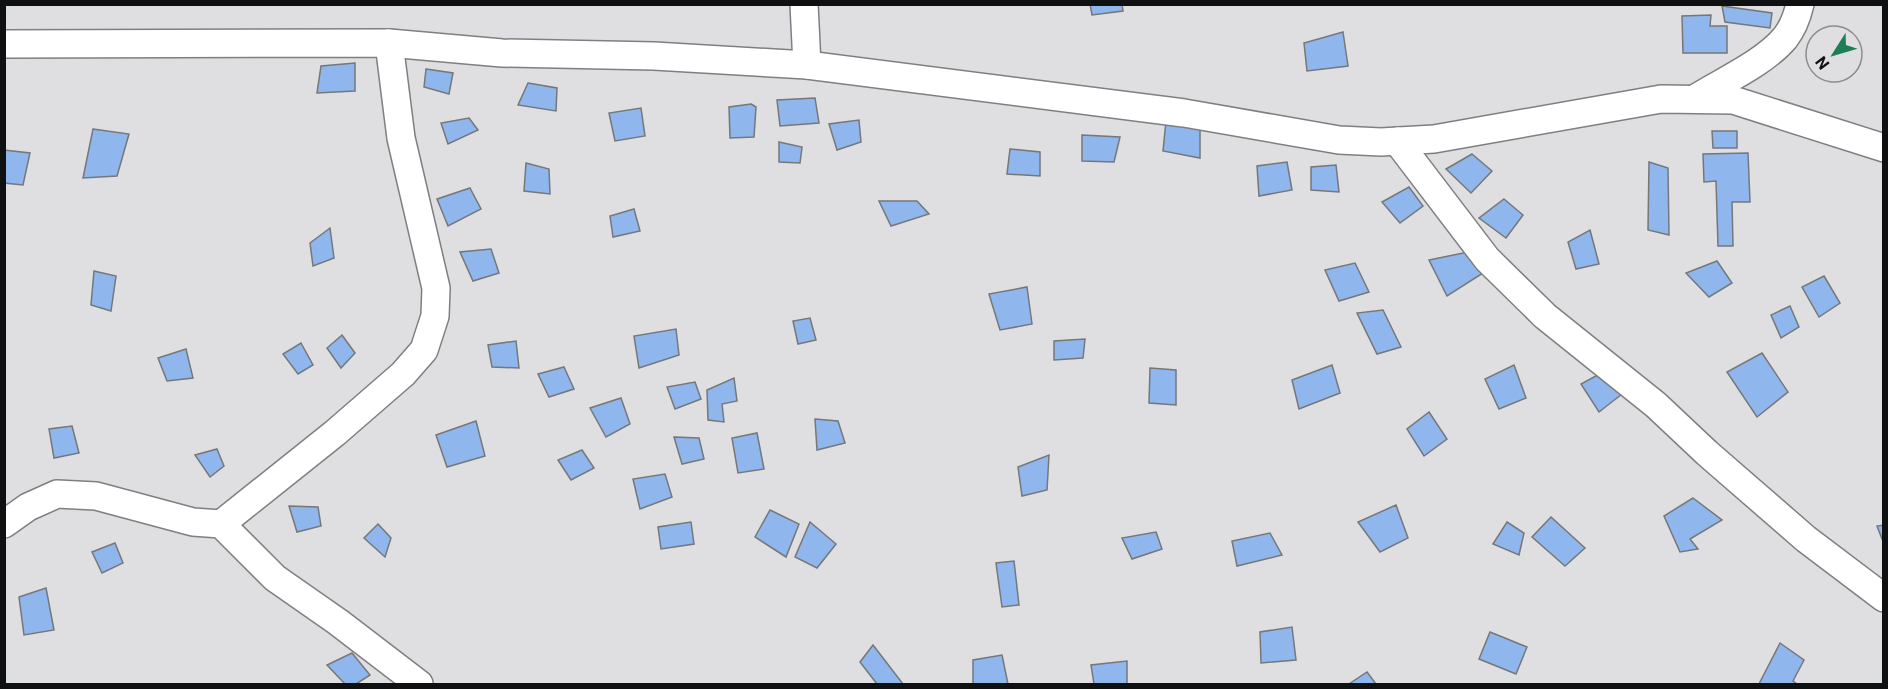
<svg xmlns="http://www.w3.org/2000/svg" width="1888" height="689" viewBox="0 0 1888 689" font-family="Roboto,sans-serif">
<rect width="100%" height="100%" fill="#dfdfe2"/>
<!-- building -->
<g fill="#8fb7ed" stroke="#757779" stroke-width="1.5">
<polygon points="1090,4 1122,4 1123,11 1092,15"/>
<polygon points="1722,6 1772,13 1770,28 1725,22"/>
<polygon points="1711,15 1710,26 1727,26 1727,53 1683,53 1682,16"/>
<polygon points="1343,32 1348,66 1307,71 1304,43"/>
<polygon points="355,63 355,91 317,93 321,66"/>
<polygon points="426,69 453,73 449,94 424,87"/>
<polygon points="528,83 557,88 556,111 518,105"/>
<polygon points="815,98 819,123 780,126 777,100"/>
<polygon points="751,104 756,107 754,137 730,138 729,107"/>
<polygon points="641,108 645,136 615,141 609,113"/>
<polygon points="469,118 478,130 448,144 441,123"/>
<polygon points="859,120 861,142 837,150 829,124"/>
<polygon points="1166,121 1200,125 1200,158 1163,151"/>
<polygon points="93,129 129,134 117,176 83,178"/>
<polygon points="1712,131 1737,131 1737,148 1713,148"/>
<polygon points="1082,135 1120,137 1114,162 1082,161"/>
<polygon points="779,142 802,147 800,163 779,162"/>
<polygon points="1010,149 1040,152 1040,176 1007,174"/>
<polygon points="4,150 30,153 23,185 4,183"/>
<polygon points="1748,153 1750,202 1732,202 1733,246 1718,246 1716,181 1704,182 1703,154"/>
<polygon points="1472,154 1492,171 1471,193 1446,169"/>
<polygon points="1287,162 1292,190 1259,196 1257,166"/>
<polygon points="1649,162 1668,168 1669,235 1648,230"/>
<polygon points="526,163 549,169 550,194 524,191"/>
<polygon points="1336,165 1339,192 1311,190 1311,167"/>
<polygon points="1409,187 1423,206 1400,223 1382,202"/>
<polygon points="470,188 481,209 448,226 437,199"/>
<polygon points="1504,199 1523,215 1506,238 1479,218"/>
<polygon points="879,201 917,201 929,214 891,226"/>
<polygon points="634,209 640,231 613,237 610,216"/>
<polygon points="330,228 334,258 313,266 310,243"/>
<polygon points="1590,230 1599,264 1576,269 1568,242"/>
<polygon points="491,249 499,273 473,281 460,252"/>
<polygon points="1468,252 1483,273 1447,296 1429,260"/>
<polygon points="1717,261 1732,283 1709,297 1686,273"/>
<polygon points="1355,263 1369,292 1339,301 1325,270"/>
<polygon points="94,271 116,276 111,311 91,305"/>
<polygon points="1824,276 1840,303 1819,317 1802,287"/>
<polygon points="1027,287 1032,324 1000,330 989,294"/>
<polygon points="1790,306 1799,327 1781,338 1771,315"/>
<polygon points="1383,310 1401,347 1377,354 1357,313"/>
<polygon points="810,318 816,340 798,344 793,321"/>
<polygon points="676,329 679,355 639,368 634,336"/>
<polygon points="342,335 355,353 341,368 327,348"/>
<polygon points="1085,339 1083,358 1054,360 1054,341"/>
<polygon points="516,341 519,368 492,367 488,345"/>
<polygon points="301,343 313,365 298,374 283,354"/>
<polygon points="186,349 193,378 167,381 158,358"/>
<polygon points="1762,353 1788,392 1757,417 1727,372"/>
<polygon points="1332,365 1340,393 1299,409 1292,380"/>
<polygon points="1514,365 1526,398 1499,409 1485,379"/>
<polygon points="564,367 574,389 549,397 538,374"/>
<polygon points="1150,368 1176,370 1176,405 1149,403"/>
<polygon points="1607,370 1626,391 1599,412 1581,384"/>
<polygon points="734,378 737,401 722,404 724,422 708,420 707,390"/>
<polygon points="695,382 701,399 675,409 667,387"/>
<polygon points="621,398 630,424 606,437 590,408"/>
<polygon points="1429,412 1447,439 1424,456 1407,429"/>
<polygon points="815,419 838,421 845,443 817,450"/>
<polygon points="476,421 485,456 447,467 436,435"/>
<polygon points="72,426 79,453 54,458 49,429"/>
<polygon points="757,433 764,469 738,473 732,438"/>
<polygon points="674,437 699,438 704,459 682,464"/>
<polygon points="217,449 224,466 210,477 195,455"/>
<polygon points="582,450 594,468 571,480 558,460"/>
<polygon points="1049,455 1047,490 1022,496 1018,467"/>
<polygon points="665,474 672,497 640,509 633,479"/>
<polygon points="1693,498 1722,520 1690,539 1698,549 1680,552 1664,516"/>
<polygon points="1396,505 1408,538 1380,552 1358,522"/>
<polygon points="289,506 318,507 321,526 297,532"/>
<polygon points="770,510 799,524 786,557 755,537"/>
<polygon points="1551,517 1585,548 1565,566 1532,537"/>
<polygon points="691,522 694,544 661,549 658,527"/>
<polygon points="810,522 836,544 817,568 795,557"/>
<polygon points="1507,522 1524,533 1519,555 1493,544"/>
<polygon points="378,524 391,538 385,557 364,538"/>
<polygon points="1884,525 1884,544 1877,526"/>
<polygon points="1156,532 1162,549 1132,559 1122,538"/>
<polygon points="1270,533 1282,555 1237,566 1232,541"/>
<polygon points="115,543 123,563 102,573 92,552"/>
<polygon points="1014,561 1019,605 1002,607 996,563"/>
<polygon points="46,588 54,630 24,635 19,597"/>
<polygon points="1292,627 1296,660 1261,663 1260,632"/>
<polygon points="1490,632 1527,647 1516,674 1479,659"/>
<polygon points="1780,643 1804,660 1793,681 1797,684 1759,684"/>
<polygon points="873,645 903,684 877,684 860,662"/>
<polygon points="352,653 370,675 356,684 345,684 327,665"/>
<polygon points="1002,655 1008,684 973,684 973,660"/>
<polygon points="1127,661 1127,684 1094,684 1091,665"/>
<polygon points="1367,672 1376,684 1349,684"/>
</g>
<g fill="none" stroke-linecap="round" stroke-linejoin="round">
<!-- minor casing -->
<g stroke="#7e7f81" stroke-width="30">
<g id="minor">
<polyline points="804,4 807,65"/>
<polyline points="4,44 389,43 502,53 654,56 807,65 1184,113 1339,140 1381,142 1434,139 1661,99 1733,100 1884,148"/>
<path d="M1696 98C1723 81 1764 63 1785 38 1793 28 1797 17 1800 4"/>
<polyline points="1397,141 1487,259 1545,316 1656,405 1707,453 1806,539 1884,598"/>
<polyline points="4,524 28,507 57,494 96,496 193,522 221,524 275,578 338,622 419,684"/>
<polyline points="221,524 335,433 403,374 424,350 435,316 436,288 401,138 389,43"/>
</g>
</g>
<!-- minor -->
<use href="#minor" stroke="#fff" stroke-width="27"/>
</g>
<!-- border -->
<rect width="1888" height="689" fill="none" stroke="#0f1011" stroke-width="12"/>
<!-- north arrow -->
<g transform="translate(1834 54) rotate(233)"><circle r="28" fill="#dfdfe2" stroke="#8c8c8e" stroke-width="1.5"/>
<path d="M0-4.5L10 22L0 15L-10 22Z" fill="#1e7e56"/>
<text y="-9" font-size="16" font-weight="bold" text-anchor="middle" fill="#0f1011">N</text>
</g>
</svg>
